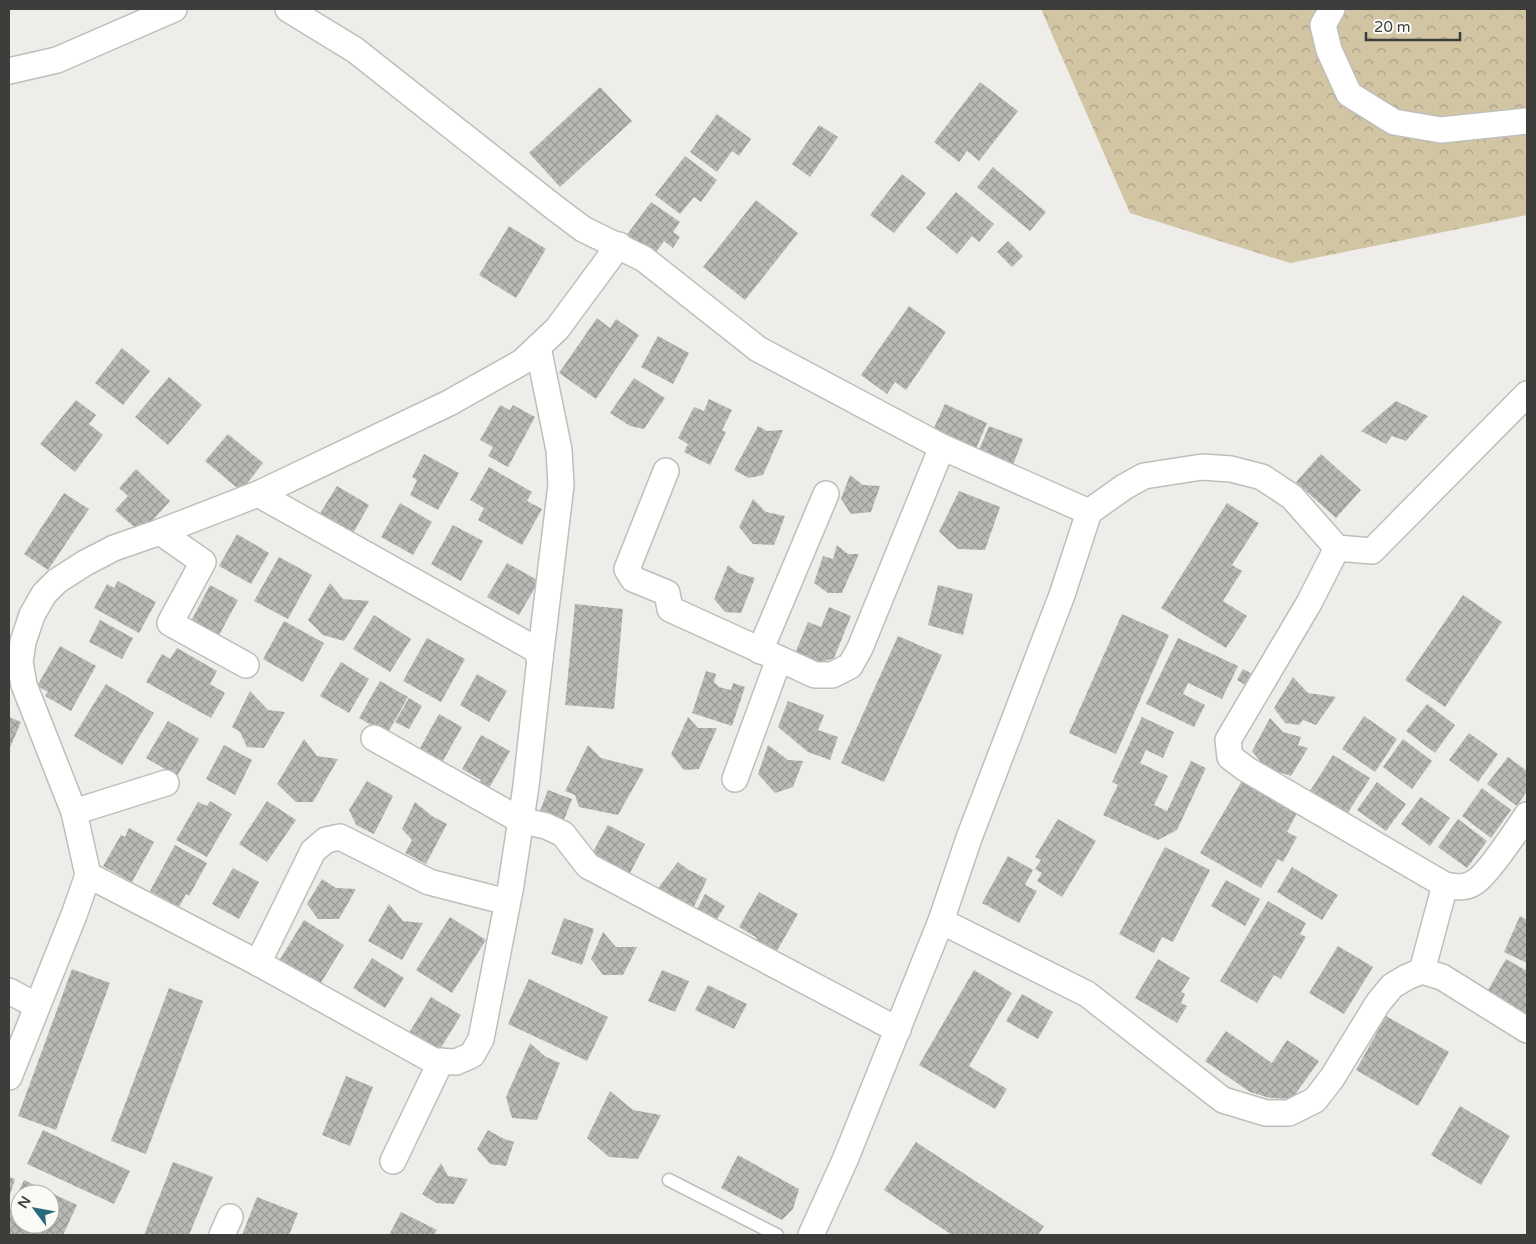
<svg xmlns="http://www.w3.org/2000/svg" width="1536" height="1244" viewBox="0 0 1536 1244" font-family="'Varela Round',sans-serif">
<defs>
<pattern id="forest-crowns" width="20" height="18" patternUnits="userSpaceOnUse" patternTransform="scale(1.25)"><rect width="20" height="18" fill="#d2c5a3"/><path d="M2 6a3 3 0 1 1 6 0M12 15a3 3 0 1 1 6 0" fill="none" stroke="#aca186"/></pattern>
<pattern id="building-cross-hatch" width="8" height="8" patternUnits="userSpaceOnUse" patternTransform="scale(1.25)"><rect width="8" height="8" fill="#bbb9b6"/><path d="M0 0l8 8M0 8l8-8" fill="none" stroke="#999895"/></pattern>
</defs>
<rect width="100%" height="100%" fill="#eeede9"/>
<!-- forest -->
<polygon fill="url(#forest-crowns)" points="1041,9 1527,9 1527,215 1290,263 1130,213"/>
<!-- building -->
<g fill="url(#building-cross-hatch)" fill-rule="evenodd">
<polygon points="980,82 1018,111 979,161 967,151 959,162 934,142"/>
<polygon points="600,87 632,121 560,187 529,153"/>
<polygon points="717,114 751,139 739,156 732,151 717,172 690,152"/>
<polygon points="819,125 838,137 810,177 792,164"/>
<polygon points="685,156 717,180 701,202 694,197 680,214 655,195"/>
<polygon points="993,167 1046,212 1030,231 977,187"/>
<polygon points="902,174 926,193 894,233 870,215"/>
<polygon points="956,192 994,224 979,242 972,236 957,254 926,228"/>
<polygon points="756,200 798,233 745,300 703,267"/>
<polygon points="651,202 680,222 673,232 680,237 673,248 664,241 654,255 626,236"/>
<polygon points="509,226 546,249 516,298 479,275"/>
<polygon points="1008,241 1023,256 1012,267 997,252"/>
<polygon points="909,306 946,332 906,390 895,382 887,394 861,375"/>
<polygon points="597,318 610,328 616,319 639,335 596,399 559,373"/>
<polygon points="658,336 689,353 673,384 641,367"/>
<polygon points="122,348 150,371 123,405 95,383"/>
<polygon points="169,377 202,405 168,445 135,417"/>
<polygon points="634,378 665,398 644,429 630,426 610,413"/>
<polygon points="709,399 732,410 722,430 726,432 710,465 684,452 688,444 678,438 694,407 704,411"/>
<polygon points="76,400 96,415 89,424 103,435 75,472 40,444"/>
<polygon points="1396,401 1428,416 1406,441 1392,436 1386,444 1361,431"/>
<polygon points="945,404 987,423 976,449 933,430"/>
<polygon points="500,405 510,410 513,405 535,417 508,467 488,456 493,447 480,440"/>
<polygon points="758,426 767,431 783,430 763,475 749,478 734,470"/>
<polygon points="989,426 1023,439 1013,465 978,452"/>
<polygon points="228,434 263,463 241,491 205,461"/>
<polygon points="424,454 459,473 438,510 410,495 417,480 412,477"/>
<polygon points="1321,454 1361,490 1336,518 1296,482"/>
<polygon points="489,467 532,492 527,501 542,509 522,545 478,520 484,508 470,500"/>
<polygon points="136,469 170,501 141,533 115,510 128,496 119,488"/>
<polygon points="850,475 863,485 880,486 871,512 851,514 841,499"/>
<polygon points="337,486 369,505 352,535 319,515"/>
<polygon points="959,491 1000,507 985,550 958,549 939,532"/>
<polygon points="64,493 89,509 48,570 24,554"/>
<polygon points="753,499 766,512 785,516 774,545 753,544 739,527"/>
<polygon points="400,503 432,522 413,555 381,537"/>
<polygon points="1227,503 1259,523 1232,565 1242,571 1223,601 1247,616 1226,648 1161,608"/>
<polygon points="453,525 483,541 461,581 431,564"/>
<polygon points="237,534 269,553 251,584 219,566"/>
<polygon points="837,545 848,554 859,554 842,593 828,593 814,583 823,556 833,559"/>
<polygon points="279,557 312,575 288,619 254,601"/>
<polygon points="507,563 539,581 519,615 487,597"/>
<polygon points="728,565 738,573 755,578 741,613 725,612 714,599"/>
<polygon points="118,581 156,602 139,633 94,608 107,584 114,588"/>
<polygon points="330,583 343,599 369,601 344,641 323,635 308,620"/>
<polygon points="210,585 238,600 217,639 189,625"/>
<polygon points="938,585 973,594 963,635 928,625"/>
<polygon points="1463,595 1502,622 1445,707 1405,680"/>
<polygon points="575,604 623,609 614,709 565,705"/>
<polygon points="829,607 851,616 834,658 814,665 796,651 808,622 821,627"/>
<polygon points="1122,614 1169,635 1116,754 1069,733"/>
<polygon points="374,615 411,639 390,672 353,649"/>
<polygon points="100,620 133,638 122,659 89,642"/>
<polygon points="284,621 324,643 303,682 263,659"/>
<polygon points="898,636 942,655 884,782 841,763"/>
<polygon points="427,638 465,659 441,702 403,681"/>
<polygon points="1178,638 1238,666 1222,699 1188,683 1183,694 1205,705 1194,727 1146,704"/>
<polygon points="60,646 96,666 71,711 45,696 48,692 37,686"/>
<polygon points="177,648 217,671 210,684 225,693 211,718 146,682 162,654 170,659"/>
<polygon points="341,662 369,679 349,713 320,696"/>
<polygon points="1243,669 1255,675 1249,687 1237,680"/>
<polygon points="706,671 716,674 714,682 719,687 731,690 733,683 745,687 732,726 692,713"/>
<polygon points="477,674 507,691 489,722 460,705"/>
<polygon points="1293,677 1308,693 1336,697 1316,725 1303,720 1299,725 1285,723 1274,708"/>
<polygon points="380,681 408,697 387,734 359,718"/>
<polygon points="106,684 154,713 122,765 74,736"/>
<polygon points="250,691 268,710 285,712 264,748 247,747 240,732 232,727"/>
<polygon points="409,698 422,706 409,729 395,722"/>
<polygon points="788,701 824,715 818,730 838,737 830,760 808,752 778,727"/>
<polygon points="1427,704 1455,725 1435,753 1406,731"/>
<polygon points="439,714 462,727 443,761 420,748"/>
<polygon points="1364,716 1397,739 1375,772 1342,749"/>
<polygon points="9,717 21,722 9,750"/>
<polygon points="688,717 698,728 717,728 699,769 684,770 671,754"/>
<polygon points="1142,717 1174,732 1163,758 1146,750 1140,763 1168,776 1154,805 1167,811 1191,761 1206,768 1177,830 1158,840 1103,815 1118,785 1112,782"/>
<polygon points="1270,718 1283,732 1301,737 1298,745 1308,748 1291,776 1266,768 1252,751"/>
<polygon points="168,721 199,739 177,776 146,758"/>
<polygon points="1469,733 1498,754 1478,782 1449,760"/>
<polygon points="481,735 510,751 487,792 477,787 481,780 462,769"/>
<polygon points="304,739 317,756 338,759 313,802 296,802 277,784"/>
<polygon points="1403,739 1432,761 1412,789 1383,767"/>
<polygon points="224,745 252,760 235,795 206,779"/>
<polygon points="588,745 601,758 644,769 618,815 579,807 575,795 565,791"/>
<polygon points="768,745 788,760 803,761 793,787 775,793 758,774"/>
<polygon points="1333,755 1370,778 1347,814 1310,791"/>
<polygon points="1508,757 1527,771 1527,791 1517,806 1487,784"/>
<polygon points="1243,779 1298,811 1287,832 1297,837 1283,862 1278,859 1261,888 1200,853"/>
<polygon points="367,781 393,796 374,834 356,825 349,810"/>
<polygon points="1377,782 1406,804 1386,831 1357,810"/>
<polygon points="1482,788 1511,810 1491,838 1462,816"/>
<polygon points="548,790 572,799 564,820 540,811"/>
<polygon points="1421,797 1450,818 1430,846 1401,824"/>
<polygon points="210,801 232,814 207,857 176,840 198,802 207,806"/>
<polygon points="267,801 296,820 267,862 239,844"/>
<polygon points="415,802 432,816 447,824 426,864 405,853 412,840 402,829"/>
<polygon points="1058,819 1096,841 1062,897 1037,881 1042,873 1035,869 1041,860 1035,857"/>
<polygon points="1458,819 1487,841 1467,868 1438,847"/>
<polygon points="608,825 645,844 629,875 591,855"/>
<polygon points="129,828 154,842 132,882 103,866 121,835 125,837"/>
<polygon points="175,845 207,863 189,896 186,894 179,907 150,891"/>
<polygon points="1165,847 1210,870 1173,942 1162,937 1154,953 1119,934"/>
<polygon points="1008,856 1033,870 1025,885 1037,891 1019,923 982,903"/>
<polygon points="678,862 689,870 707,879 691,913 655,892"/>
<polygon points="1292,867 1338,895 1322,920 1277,892"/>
<polygon points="233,868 259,882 239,919 212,904"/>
<polygon points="322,879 336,888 356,889 339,919 318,919 307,904"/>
<polygon points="1226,880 1260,899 1245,926 1211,906"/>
<polygon points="759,892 798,914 774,956 753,943 757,938 739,927"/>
<polygon points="705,894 725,906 714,924 695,913"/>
<polygon points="1268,901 1306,923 1300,934 1306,937 1281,979 1274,975 1257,1003 1220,981"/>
<polygon points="389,904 403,921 423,923 402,960 368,941"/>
<polygon points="1520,916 1527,920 1527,963 1504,952"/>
<polygon points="450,917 486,940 452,993 416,970"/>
<polygon points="564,918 594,929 582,965 551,954"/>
<polygon points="304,920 344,945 319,986 279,961"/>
<polygon points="603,932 616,947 637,947 623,975 603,975 591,959"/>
<polygon points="1338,946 1373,967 1344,1014 1309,993"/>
<polygon points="372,958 404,978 385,1008 353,988"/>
<polygon points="1158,959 1190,978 1181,992 1185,994 1181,1003 1187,1006 1177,1023 1135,998"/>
<polygon points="1506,959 1527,971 1527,1014 1487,992"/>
<polygon points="72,969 110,983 56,1130 18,1116"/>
<polygon points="662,970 689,981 675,1012 648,1001"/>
<polygon points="974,970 1012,993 969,1066 1007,1089 995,1109 919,1065"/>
<polygon points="529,979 608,1017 587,1061 508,1024"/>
<polygon points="708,985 747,1004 734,1029 695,1010"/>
<polygon points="169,988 203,1001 146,1154 111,1141"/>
<polygon points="1022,994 1053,1012 1038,1039 1006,1021"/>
<polygon points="431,997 461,1015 439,1051 409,1033"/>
<polygon points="1386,1016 1449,1052 1418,1106 1356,1070"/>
<polygon points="1226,1031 1272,1063 1287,1040 1319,1061 1292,1099 1270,1098 1250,1092 1205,1061"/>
<polygon points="530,1043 546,1057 560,1063 537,1120 512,1118 506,1097"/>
<polygon points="346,1076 373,1087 350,1146 322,1135"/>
<polygon points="610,1091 633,1110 661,1115 638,1159 609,1157 587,1138"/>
<polygon points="1460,1106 1510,1136 1481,1185 1431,1155"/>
<polygon points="43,1130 130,1171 114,1204 27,1164"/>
<polygon points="488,1130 502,1138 514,1142 506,1166 490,1164 477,1149"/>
<polygon points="916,1142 1044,1226 1038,1235 952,1235 884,1190"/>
<polygon points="738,1155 799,1189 793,1209 782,1220 721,1188"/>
<polygon points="173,1162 213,1177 189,1235 144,1235"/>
<polygon points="441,1163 448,1176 468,1179 454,1204 436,1203 422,1194"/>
<polygon points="9,1177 15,1179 9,1198"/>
<path d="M24 1180 77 1205 63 1235H9V1213ZM20 1194H50V1224H20Z"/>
<polygon points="257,1197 298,1213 289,1235 242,1235"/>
<polygon points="401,1212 437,1230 434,1235 389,1235"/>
</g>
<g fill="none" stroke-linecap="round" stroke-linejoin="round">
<!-- lane casing -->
<g stroke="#bfbeba" stroke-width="15">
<polyline id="lane" points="669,1180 777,1235"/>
</g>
<!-- street casing -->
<g stroke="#bfbeba" stroke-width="28">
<g id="street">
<polyline points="288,9 355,50 555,208 583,229 644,259 758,349 942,447 1089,512"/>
<polyline points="1332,9 1323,25 1329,50 1349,94 1394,122 1441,130 1527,121"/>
<polyline points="9,71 57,60 174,9"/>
<polyline points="538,347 559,450 561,485 540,659"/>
<polyline points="666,471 627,569 633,579 667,593 670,609 815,675 832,675 850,666 860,648 942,447"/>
<polyline points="160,532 203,562 170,623 246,665"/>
<polyline points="1337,548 1309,603 1228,740 1230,757 1246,769 1445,885 1422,971"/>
<polyline points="760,651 826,494"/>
<polyline points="374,738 520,820 546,826 563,834 588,866 898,1030"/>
<polyline points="735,779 779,659"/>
<polyline points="74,812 166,783"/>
<polyline points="88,875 258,963 434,1061 456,1062 472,1055 481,1039 511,885 526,786 540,659 535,649 258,494"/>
<path d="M1445 885C1456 887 1465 889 1475 882 1488 874 1517 830 1527 815"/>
<polyline points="941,921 1087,994 1223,1100 1266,1113 1289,1113 1315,1100 1332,1078 1378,1003 1392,986 1407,977 1422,971 1442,977 1527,1030"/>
<polyline points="258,963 313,851 326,840 340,837 429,882 507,902"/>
<polyline points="9,991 37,1006"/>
<polyline points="9,1077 74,915 88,875 74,812 24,685 20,662 23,642 32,615 44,594 57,581 85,563 114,548 160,532 258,494 449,403 522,362 557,329 619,245"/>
<polyline points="393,1161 441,1061"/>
<polyline points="222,1235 230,1217"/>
<polyline points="811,1235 845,1160 941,921 969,838 1062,595 1089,512 1124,487 1144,476 1202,467 1231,469 1262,477 1292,497 1337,548 1372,551 1527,394"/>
</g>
</g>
<!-- lane -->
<use href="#lane" stroke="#fff" stroke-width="12"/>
<!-- street -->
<use href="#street" stroke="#fff" stroke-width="25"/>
</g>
<!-- border -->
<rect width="1536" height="1244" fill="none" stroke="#3d3d3b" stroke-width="20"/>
<!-- north arrow -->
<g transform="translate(35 1209) rotate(302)"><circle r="24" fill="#fbfaf6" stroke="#afaeab"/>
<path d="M0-4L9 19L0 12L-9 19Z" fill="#266a7b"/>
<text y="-8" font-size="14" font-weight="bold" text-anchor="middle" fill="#3d3d3b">N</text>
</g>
<!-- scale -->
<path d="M1366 32v8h94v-8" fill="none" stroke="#3d3d3b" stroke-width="2.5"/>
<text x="1374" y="32" font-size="15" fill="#3d3d3b" stroke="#fbfaf6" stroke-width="4" paint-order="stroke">20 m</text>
</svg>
